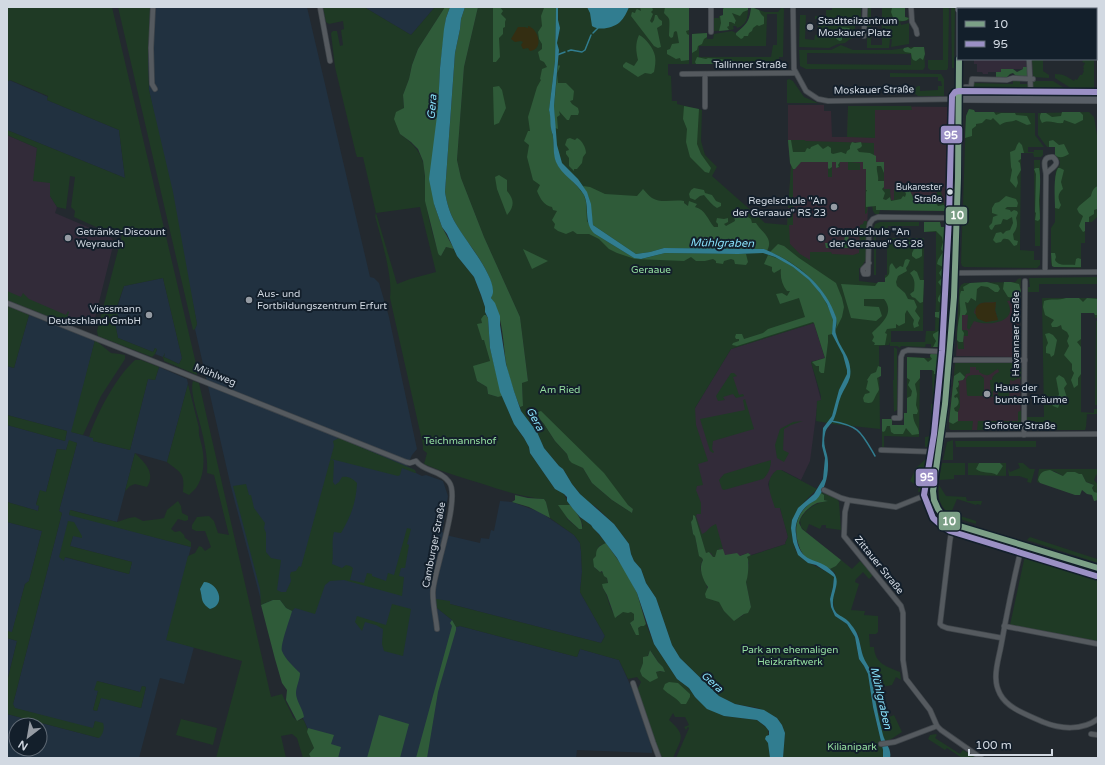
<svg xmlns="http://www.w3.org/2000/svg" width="1105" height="765" viewBox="0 0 1105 765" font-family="'Varela Round',sans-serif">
<rect width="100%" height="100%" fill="#23292f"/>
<!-- commercial -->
<g fill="#322b39">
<polygon points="974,59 1027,59 1027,67 1023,67 1023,69 1001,69 1001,72 988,72 988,74 983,74 982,72 977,72 977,64 974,64"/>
<polygon points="7,135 37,148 36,164 50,183 50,196 57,207 55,213 111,237 114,242 94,322 88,319 83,322 67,316 7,299"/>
<polygon points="814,323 825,358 811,362 821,400 817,402 817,408 810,461 801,480 782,470 769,481 768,484 769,488 780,508 785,525 788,537 785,543 786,544 751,555 748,553 710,566 695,516 695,408 731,349"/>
</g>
<!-- built -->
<g fill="#213140" fill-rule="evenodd">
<polygon points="150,7 307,7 370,277 374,278 379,283 389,317 402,379 417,449 412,455 407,466 415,470 416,473 422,476 426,475 443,481 448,496 442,532 450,536 480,543 481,538 489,539 491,530 494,531 500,501 512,502 540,512 574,535 580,543 581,551 582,572 580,592 605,636 601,643 450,604 437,608 452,620 456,627 460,626 577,657 580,649 619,660 633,691 644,722 652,749 652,753 577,750 576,758 321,758 277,661 231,487 195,329 197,324 149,90 148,62"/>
<polygon points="364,7 435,7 411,35"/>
<polygon points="9,80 48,97 47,100 119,130 125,178 7,130 7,82"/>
<polygon points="163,278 182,358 179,364 164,357 165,353 163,357 155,354 157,350 155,348 153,352 118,338 114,318 124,286"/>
<path d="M29 315 95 340 72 432 93 438V441L130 450 148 379 155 380 159 367 187 379 188 384 167 462 135 453 117 522 71 510 69 514 191 547 167 640 194 647 184 684 160 678 139 758H7V714L99 738 95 721 93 729 14 708 13 704 62 513 59 511 77 443 69 441 66 450 57 449 46 492 40 491 36 504 39 505 38 511 7 502V425L65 441 67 431 7 415V366L14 368ZM74 522 73 536 70 546 132 562 129 574 64 557ZM97 681 140 692 142 686 146 687 141 708 101 697 97 711 93 710 98 691ZM16 725H40V749H16Z"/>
<polygon points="7,522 42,531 29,581 25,584 12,633 7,633"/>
<polygon points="7,638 17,641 7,682"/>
</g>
<!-- education -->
<g fill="#362934">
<polygon points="788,105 824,105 824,111 831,111 832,137 847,137 848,106 949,107 951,112 951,180 949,197 951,209 947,211 876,210 876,206 868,206 866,259 861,268 859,268 859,281 835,278 800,255 786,240 791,166 788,144"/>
<polygon points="1019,278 1021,279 1021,297 1019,298 1019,357 956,356 961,286 1015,283"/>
<polygon points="955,363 1016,363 1020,365 1021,430 951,430 949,428 949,422"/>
</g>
<!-- green -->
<g fill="#1f3a25" fill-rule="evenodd">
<polygon points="7,7 112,7 197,368 197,375 164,361 163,357 165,353 164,357 179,364 182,358 163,278 124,286 116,309 118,316 114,318 118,338 153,352 155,348 157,349 155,354 152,357 98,336 97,331 122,235 116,236 74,217 75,211 71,207 75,177 70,176 66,209 57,207 50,196 50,183 33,181 37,148 7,135 7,130 125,178 119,130 47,100 48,96 10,80 7,82"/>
<polygon points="118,7 150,7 148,62 149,90 173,192 197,324 195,329 193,330"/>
<path d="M323 7H364L411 35 435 7H445L418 49 412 65 409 79 403 95 404 109 400 134C418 147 425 157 425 180 425 187 425 194 426 201 428 220 434 238 439 255L441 256 446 247 454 249 457 256 474 277 485 307V312L486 315H484L482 323V340L484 339 490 361 476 375 477 381 487 387 488 394 498 397 502 396C507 406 510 416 515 425 520 435 529 441 530 453L555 489C567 493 564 497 570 505H566L567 519 579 529 583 526 580 517 591 525 606 543 599 546 594 567C600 574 606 570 608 583L603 588C609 597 609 611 617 617L623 611H631L634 614V620L630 624 633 628H638L641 626H644L646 624 654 644 677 679 689 688 695 697 707 708 724 716 757 720 768 729 770 758H676L689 728 688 727 686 730 684 727 689 725 685 717H675L673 713 669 720C687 736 681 738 673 758H663L658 750 637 690 641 682 637 677 628 679 619 660 580 649 577 657 460 626 456 627 452 620 437 608 436 599 450 601V604L601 643 605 636 580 592 582 572 581 551 580 543 574 535 550 518 546 502 544 499C523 497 503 491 483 484 463 478 443 472 424 464L427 453 423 450V445L390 298C393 277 381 238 375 216L376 213 363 157H357L356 154 335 67 331 33 333 31H337L340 46 343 45 341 30 344 29 343 21 329 24 326 22ZM420 207 436 272 410 279 397 284 376 213ZM650 650C655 656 657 662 663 667L664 672 660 671 642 676C638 666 647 660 650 650Z"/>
<path d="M478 7H689V64H668V75L671 76 672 101H677V104L702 110 701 141 705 155 717 167 712 176 765 223 787 225 788 211H793V225H789L790 244 800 254 810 260V252H831L832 254 853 255 859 253 860 225 863 224 864 221H867L866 259 861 268H859V281L876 283 885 282V275H887V238H924L923 331H891V342H925L926 331H935L936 296V232H924V222H940L941 227H944V222L951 223 944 347H931V344H926L925 347 901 346 900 348 897 346H890V342L889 345 879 346 880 429 833 424 816 421 817 401 821 400V396L811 362 825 358 814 323 731 349 695 408 696 425 708 461 698 464 703 485 697 486 696 490 701 503V514H697L696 516 702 534C708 532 709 526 716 524L723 549 720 548 717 552 715 557H713L711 553 706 554 695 516C690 522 692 528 693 534L695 535 697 546 703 560C695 570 709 581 707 591L712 599 719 601 726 613 736 619 742 616 751 607 746 582 749 563 746 557 786 544 785 543 788 537 780 508H775C771 495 763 480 777 470H781L817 489 804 502 792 537C797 562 804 559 823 570 827 572 831 573 834 577L833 587 830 599 831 607 835 616 847 624 855 637 859 659 864 666 868 674 873 707 883 750V758H783L785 733 782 725 777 718 758 708 735 704 719 696 714 691 680 658 672 645 656 598 646 583 641 569 634 561 631 554 629 544 614 524 596 507 586 501 572 484 563 469 559 466 544 448 537 432 521 411 520 407 523 406 522 383 528 380 520 317 484 237 461 178 457 160 464 67ZM535 413 628 505 633 509 632 513 612 500 592 483 583 468 569 460 567 454 555 441 544 424Z"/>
<path d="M723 7H748C748 17 747 25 737 28L736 26H733L734 29 731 30 713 31V18H719V16H723Z"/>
<path d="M751 7 765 12H778L782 7 784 9 783 57H779V64H692V34L707 33V39H713L714 34 732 31 736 33 738 32V31C748 24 750 20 751 7ZM767 14H777V45H773L771 57H699V46H766Z"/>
<polygon points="832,7 861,7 861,21 855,21 855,37 850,39 845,43 838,44 829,48 799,47 800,15 806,15 805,39 814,40 815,35 818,35 818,19 815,19 815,16 826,16 826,10 832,10"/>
<polygon points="867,7 871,7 871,45 882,45 882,7 905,7 905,17 909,18 909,20 900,22 901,25 909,23 909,44 891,47 892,39 890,39 889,48 867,48"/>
<polygon points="943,7 949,7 948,68 947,70 930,70 928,68 928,60 943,60"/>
<polygon points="951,7 955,7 954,68 952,68"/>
<path d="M841 45 853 50H891L912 47H924L925 67 923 70 810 69H806L800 66 799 50H831ZM807 53 911 54V65L807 64Z"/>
<polygon points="1031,59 1043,59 1043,71 1049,75 1049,78 1033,77 1032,60"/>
<path d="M1084 59H1094V88L1092 92H1077L1055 78V74C1065 74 1067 77 1074 81L1075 79 1077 80 1080 75H1082L1084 71 1083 70 1084 68 1083 67 1085 63 1082 62Z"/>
<polygon points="890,73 941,74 944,79 944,96 918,96 914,93 914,89 918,86 920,86 920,91 938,90 938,86 942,86 941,81 938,81 938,77 890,77"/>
<polygon points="789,79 793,81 804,97 818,103 787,103 787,80"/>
<polygon points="1013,81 1020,81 1020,84 1030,84 1030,96 974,95 974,83 1013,84"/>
<polygon points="1033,81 1053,81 1077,96 1033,96"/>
<polygon points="848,106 911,106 912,110 875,110 875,138 847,137"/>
<polygon points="969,109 974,110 975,112 1035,113 1035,135 1044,147 1028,147 1028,152 1034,152 1034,150 1043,150 1043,155 1041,157 1034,157 1033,153 1021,153 1020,250 1034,251 1034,260 1040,260 1040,265 1037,268 964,267 962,266 961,263 966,116"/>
<polygon points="1089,112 1094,117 1098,141 1098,216 1092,222 1085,222 1085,243 1081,243 1081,268 1054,267 1052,266 1051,263 1051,228 1055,222 1055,178 1056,170 1060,165 1060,161 1055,155 1055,147 1047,147 1038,135 1038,113"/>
<path d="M788 140H804L806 141 874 143V156H876V162H884V189H890L891 200H894V189H909L915 201H937V183C943 192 942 201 947 211L880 210 879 214H875L873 211 872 206H868L867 213 865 214 866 169H863V162H850L860 163V170H848V162H840V167L836 168V162H832V177H828V162H801L793 170V208H788L791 166Z"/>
<polygon points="1034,160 1040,160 1040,246 1035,246"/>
<polygon points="880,222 919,222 919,226 888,226 887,235 876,235 876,275 874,275 874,228 875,224"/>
<polygon points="1098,277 1098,284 1039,284 1039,292 1027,292 1027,287 1030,287 1029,278"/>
<path d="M1021 278 1020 299 1007 301C1020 322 988 327 974 321L969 330 967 328 968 315H962V330H966L968 331V336H963L964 349H958L957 340 959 289 961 285 964 283 1015 282 1018 279ZM996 302 995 310 998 320 986 322 974 313 975 309 981 303Z"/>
<polygon points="7,291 21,297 23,293 29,299 66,315 68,311 69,312 66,321 63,322 7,300"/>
<polygon points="1042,298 1098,298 1098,318 1095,318 1094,313 1081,313 1081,412 1094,413 1094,409 1098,409 1098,414 1087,414 1086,427 1085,430 1035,430 1035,421 1031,421 1031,430 1027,430 1027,417 1044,417"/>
<polygon points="8,306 29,315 14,368 7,366"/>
<polygon points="1096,321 1098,321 1098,405 1095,405"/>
<polygon points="95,340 111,353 120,354 125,355 125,359 101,396 83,435 71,432"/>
<polygon points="894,347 897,349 897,410 894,412 893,380 894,380"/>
<polygon points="930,353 944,354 944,362 939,362 939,366 943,366 938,417 934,447 925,447 925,437 931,436 931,404 933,404 932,370 920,370 919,437 884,436 884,447 882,447 882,419 892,419 892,425 904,425 904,413 907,413 907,357 930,358"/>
<path d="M135 360H141L159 367 155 380 148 379 130 450 93 441V438L89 437C97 413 116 377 135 360Z"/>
<path d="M955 363H1016C1024 364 1021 373 1021 380L1019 378 1013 381 1010 380 1009 397 998 396V391H993V397H991L990 380H992C992 376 995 374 999 372L998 369C990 373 990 379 979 372V370H976V367H970V373L966 374 964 380H959L960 407 958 412V421H973L972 430H951L949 428Z"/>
<polygon points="731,373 734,373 737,376 733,377 739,395 743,394 744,396 736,398 733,394 723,397 725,400 718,401 716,396"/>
<polygon points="972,375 980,375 984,378 984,396 968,396 967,395 966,379 968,376"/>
<path d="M193 381 199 383 271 697 282 694 293 717 297 721 303 719C308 728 310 738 314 748L309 754 311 758H303L297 738 292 734 281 736 286 758H216L242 661 166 640 188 556 195 553 199 546 202 547 205 551 211 547 205 531H196L192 529V525L197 517 209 516 214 521 218 533 229 535 214 475 207 473C208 460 205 445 202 432 200 420 189 392 193 381Z"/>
<path d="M188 384 199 428C198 436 201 440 202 447 205 460 204 477 196 488 194 490 191 493 189 495L183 492C185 473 181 473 167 462Z"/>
<polygon points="745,399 754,429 713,441 712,449 714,452 713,453 710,451 700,419 745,410 743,400"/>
<polygon points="1022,410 1021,430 1003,430 1003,421 1018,421 1018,412"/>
<polygon points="7,415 67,431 65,441 7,425"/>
<polygon points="803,421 791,425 784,429 783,450 789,453 784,462 777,458 775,445 780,429 793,422"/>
<polygon points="978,421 998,421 997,430 977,430"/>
<path d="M339 438 415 470 416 473H415L402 468 400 475 398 476 331 459 334 461 333 482 335 485 339 482 342 477C349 476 353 479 357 483 356 503 351 516 341 533L334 532C331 543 334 553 332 564L342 568 346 565 350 566 353 568 350 580 364 583 367 573 372 574V576L386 581 388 573 394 575 407 528 411 529 407 544 409 545 405 568H401L399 576 404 577 402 596 344 580 330 581 325 585 315 614 295 608 292 611 286 608 280 600H273L261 605 260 589 233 486 246 484 249 495H251L254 508 265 523 264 528 266 533V552L271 558 281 560 277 590 281 592H286L291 581 290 575 291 572 296 571 299 566 301 567 334 446 333 441Z"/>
<path d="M69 440 77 443 59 511 62 513 13 704 15 708 93 728 95 721 103 723C105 728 103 735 99 738L7 714V682L17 641 7 638V631L12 632 25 584 29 581 42 531 7 522V502L38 511 39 506 36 505 40 490 46 492 57 449 66 450Z"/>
<polygon points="953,440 953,460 943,460 947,442"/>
<polygon points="955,441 1036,441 1036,447 956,447"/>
<path d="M135 453C145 463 156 473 147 487L135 484 130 486 125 491Z"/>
<path d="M929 456 932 457C931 465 929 484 924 490 922 492 921 491 918 492L919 487 910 481 916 468Z"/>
<path d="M771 460C771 467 768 475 763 479L724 490 722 489 719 480 724 474Z"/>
<polygon points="942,463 965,463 965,475 954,475 954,479 939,480"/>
<path d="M968 463H979L977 467C984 471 990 471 997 474L1003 466 1000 463H1006V476L968 475Z"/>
<polygon points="1018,463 1023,463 1030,469 1035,469 1031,483 1027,482 1028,479 1019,476 1009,476 1008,468 1010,472 1020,468"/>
<polygon points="1039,469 1098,469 1098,474 1096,475 1094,480 1098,485 1098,493 1094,492 1092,488 1094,485 1090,483 1086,482 1082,474 1063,476 1054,471 1038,480 1040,483 1037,482"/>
<path d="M939 485 946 496 966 497 967 501H982L981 505 977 504 976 505 957 499 951 513 976 521V524C961 519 943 516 939 498 939 493 938 489 939 485Z"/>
<path d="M821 492 837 499 839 502 841 530 826 528V525H822L820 529 809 524 806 532 801 527 800 520C806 509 815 503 827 501L824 500V495L821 493Z"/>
<polygon points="178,501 181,506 182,513 188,516 188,520 185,521 178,519 171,529 175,532 180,531 184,535 185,538 191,542 191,547 69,515 70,510 117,522 129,518 135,517 143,521 159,519 164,518 167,510"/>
<polygon points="68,521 74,522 82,536 82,538 73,536 70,546 132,562 129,574 65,557 64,561 59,557"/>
<polygon points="1030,537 1097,559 1098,563 1027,540"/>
<path d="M1030 554C1044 556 1056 564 1070 569 1079 572 1089 571 1098 574V641L1010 625 1024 560 1027 555Z"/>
<path d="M841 560 852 569 860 561 873 575 869 579 863 572 856 579 855 582 859 584 851 610 865 611 864 615 878 616V632L876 634H869L870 647H874C875 664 886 666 900 672L901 680 896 677 892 685 876 688 872 672 878 713H886L889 717 894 715 902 732 888 741H885C876 725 874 691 871 672L869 667 863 658 858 634 847 620 839 617 834 609 833 601V594L836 589 835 573 830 569 836 566Z"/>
<polygon points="392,604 411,609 403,656 384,651 382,644 383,629 376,625 365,622 362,631 355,622 357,616 386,625"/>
<polygon points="97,681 140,692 142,686 146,687 141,708 101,698 97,711 93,710 98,691 94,690"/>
<polygon points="181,719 217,728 213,745 176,735"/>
<polygon points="936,734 937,735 935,738 960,754 963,750 977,758 962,758 947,748 945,750 928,739 930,735"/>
</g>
<!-- forest -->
<g fill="#2f5b39">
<polygon points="445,7 450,7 446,18 440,68 434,204 442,227 454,249 446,247 441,256 439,255 438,253 425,201 425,176 423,161 418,149 411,142 400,134 394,119 396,112 404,108 403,95 409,79 412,65 418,49"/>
<path d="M465 7H478L464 67 457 160 461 178 484 237 520 317 528 381 522 383 523 406 520 407C514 393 509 378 506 363 503 341 503 316 491 298 500 279 465 241 456 224 450 214 447 204 445 192L455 53 460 29 461 19Z"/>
<polygon points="493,7 500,7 503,11 501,14 506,19 505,22 505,27 503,28 503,34 499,38 500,57 496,62 493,62"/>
<path d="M547 7H556L555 61 549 110 551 117V128L553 137 554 151 556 161 559 167 577 186 584 195 586 202 587 221 595 234 634 258 642 259 665 253 746 254 748 262 746 265 735 264 734 260 731 259 724 261 723 264 716 263V261L713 259 705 261H696L691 257 684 261 635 259 617 253 609 249 599 239 589 234H577L573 231 566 234 558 231 554 228 555 224 552 220 557 211 553 210 552 207C544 206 540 198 537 191L540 185 533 180 527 157 529 145 524 141 528 131H530L528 117 537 87 541 80 540 79 542 69 547 67 544 62 540 60 538 52 542 49V44L539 39 538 32 542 26 541 16 544 8Z"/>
<polygon points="640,7 652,7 653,10 651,12 653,14 650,21 652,23 654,20 655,15 657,15 659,19 662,21 662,25 657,28 661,47 658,48 654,46 631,16 632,12 635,13 636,10 637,9 641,11"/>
<path d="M665 7H689V30L686 31 687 34 689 35V60L681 61 680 58 676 59 667 54V50L670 49 672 44 679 43 677 32 676 31 674 32 673 37 671 38 669 36C669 33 670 21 669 19 668 16 665 15 664 13Z"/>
<polygon points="725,7 737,7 739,8 748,7 748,10 743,12 740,16 732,13 736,21 735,22 735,24 731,22 729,22 729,26 727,27 729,30 719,31 721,23 720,16 723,15 723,9"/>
<path d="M751 7 759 10 761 14 764 17V24L759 26 757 25 753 28 752 31 749 33 748 36H744L743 38 741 39 736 35V33C745 25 750 22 751 7Z"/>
<path d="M888 7H905V17L909 18 907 20C902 22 899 20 894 20L891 12 892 8Z"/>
<path d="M839 27 849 28 851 30H855V35L852 36 850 34 846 37H842V40L840 41C835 39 834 35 833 30H838Z"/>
<polygon points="707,33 707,37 704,39 702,44 698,46 697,50 692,53 692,34"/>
<path d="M639 35C645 37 654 49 655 56 656 61 655 67 654 72L651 74 645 73 638 77 623 67V65L626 62 634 66 638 60C636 51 635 44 639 35Z"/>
<path d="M908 47 911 49 914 47H924L925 54 923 60 920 58 916 61C911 60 912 57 911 53L905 52 903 50 904 48Z"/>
<path d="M697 57 706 59 708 58C714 59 719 58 725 60L726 62 728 60H733L734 64H696L695 62Z"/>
<polygon points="559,65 560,66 557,74 558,83 566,83 574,91 573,100 570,101 572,104 578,108 579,112 578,115 571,115 569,120 567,120 559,111 560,115 557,117 558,129 555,128 554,106 558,66"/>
<polygon points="1023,67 1028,67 1027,76 1016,76 1013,73 1010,74 1007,77 996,77 996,72 1001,72 1001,69 1013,69 1017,72 1023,69"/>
<polygon points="499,86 502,90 506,108 499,123 494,125 493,87"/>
<polygon points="684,106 699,109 697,144 701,154 711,168 709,173 705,172 690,157 686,142 687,129 683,119"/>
<path d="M969 109 974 110 975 112H994L996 115 1001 113H1015L1016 115 1027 116 1031 124 1027 125 1016 120C1011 123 1007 120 1000 125L993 118 991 120 986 119 982 123 976 124V126L972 129V136L965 138 966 116Z"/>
<path d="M1062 112H1080L1083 115V120L1075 124 1064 120 1063 123C1055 124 1049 119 1042 123 1040 119 1039 117 1041 113H1046L1052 117 1061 116Z"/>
<path d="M570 138 575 140 577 138C582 140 586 148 586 153L583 157 582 163 577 169H574V171L569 166V158L566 154V151L569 150 568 148 565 145 567 139Z"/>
<path d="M788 140H791L793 152H805L807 148 810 149 811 147 818 144 823 149 828 146 831 148V153L833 154 841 152 846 154 847 151 850 149V146L852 142 855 143 861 142 862 146 860 148 857 149 859 152 870 153 876 156V162H884V173L881 166H877C876 171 879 176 878 181H884V187L882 189 885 193 883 199 886 200 890 197 891 201 901 199 903 196 905 197 906 194 904 189H909L915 201H934L938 206 944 205 947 211 876 210V206L866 207V192L867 190H866V169H863V162H840L838 165 839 167 836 168V162H832V167L829 169 828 168V162H801L795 169H793L790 163Z"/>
<path d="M1053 140 1059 145 1064 144 1069 154C1064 157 1060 159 1055 155V147H1049V141Z"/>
<polygon points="1019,142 1022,145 1024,153 1021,153 1021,159 1018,161 1020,163 1021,170 1017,177 1018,183 1016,188 1010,181 1012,170 1011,167 1010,152 1015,150 1017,145"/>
<path d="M1036 168H1039C1041 179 1040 189 1039 200 1039 206 1040 213 1040 219L1038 221 1035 220 1036 213 1035 212 1036 174 1034 169Z"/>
<path d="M1058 168H1060L1064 170 1061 182 1063 189C1057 194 1058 198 1061 205L1059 209 1055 208C1055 197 1053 177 1058 168Z"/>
<path d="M499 175 507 180V191C514 199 515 206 507 215L497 189 495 177Z"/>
<path d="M583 186 590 187 605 194 637 196 643 189C646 192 649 196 652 198 662 204 673 199 684 201V203L688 206 689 201 697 204 695 207C705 209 708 220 714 227H718V224L716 222 717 218 724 219 728 218V222L724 224 726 226 735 221 734 216C740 212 746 216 751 219L752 223H756C762 233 774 238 767 251L764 249 664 248 650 252 636 254 593 225 589 198Z"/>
<path d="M1098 186V212L1097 209 1094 210V214L1089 217V222H1085V231L1083 232 1079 226 1083 216 1079 213 1077 209 1079 206 1091 196C1092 192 1093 188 1098 186Z"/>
<path d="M694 188 704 190 705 193 712 195 716 201 721 203V206L717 208C712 205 708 200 704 195L700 196 695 200 690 198 689 194 691 190Z"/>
<path d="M1006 196 1016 199 1018 203 1017 207H1007L1005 209 1010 210 1011 212 1014 210 1017 211 1018 213 1016 218C1018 224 1017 229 1013 234L1014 240 1018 241 1017 245 1014 246C1010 242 1010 238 1003 239L1001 242 996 243 993 240 996 233 1001 232 1003 234 1006 231 1010 230 1013 223 1012 217 1007 220 1003 219 1001 224 995 225 992 230 990 229 989 226 992 223 993 217 998 215 992 213V208L995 203 999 202Z"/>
<polygon points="924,222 940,222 941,227 944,227 944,222 949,222 951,225 947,304 943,305 938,301 938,298 943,289 938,282 942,278 939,273 943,267 937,264 938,260 943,252 941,249 943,242 942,237 936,231 924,232"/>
<polygon points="845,235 849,235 848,241 849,243 849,248 826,248 825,243 844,243"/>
<polygon points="910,240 922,241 922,256 919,258 916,259 912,256 912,253 914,249 910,246 908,242"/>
<path d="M778 244 784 246 799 258 836 283 842 298 844 307 842 317 836 329C838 321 836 317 833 311 821 284 798 263 770 252Z"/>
<polygon points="523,249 548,261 532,269"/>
<path d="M1051 253H1055L1056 257 1055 260C1059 267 1068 264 1075 265L1076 259 1078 258 1081 259V267H1054L1052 266Z"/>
<path d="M768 255C794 263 819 284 829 309 831 313 833 317 833 321 834 325 832 329 832 334L828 335V342L824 373H821L819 371V366H816L812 362 825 358 814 323 813 322 737 346 732 345 733 343 739 341V339H736L735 337 736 334H742L744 339 763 333 768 329 805 317 799 298 780 304 776 294 782 293 787 296 790 291H787C782 285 780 277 781 269L774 273 772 271V267L764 264Z"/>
<path d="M907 259 910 260 908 265 906 268 907 271 898 276 896 282 897 286 905 293 908 299 914 300 917 307 915 311 920 318 918 323 919 326 914 328 913 324 914 320 907 310 905 314V323L899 326 896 324V328L887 329 885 333 887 334 885 345H874L875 343 872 341 874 337 872 333C882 323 895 313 884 299H864V306L879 307 882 316 876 321 851 318 841 284 875 286 878 282H885V278C892 274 888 270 890 265L892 263 896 269 900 266 903 267 905 260Z"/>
<path d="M914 270 917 272 920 280H924L923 302 920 303 915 298 912 297 910 294 914 291C915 283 915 279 910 273Z"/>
<path d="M987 282 998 285 1000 289 998 292H995L988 287 981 286 977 289 976 301 971 298 968 303 965 302 967 312 965 315H962V330L964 333 963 342H959L957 340C957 331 958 322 960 314 961 306 958 298 961 291H964L963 287 970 283Z"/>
<polygon points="1004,282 1011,282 1019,284 1021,291 1020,299 1008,297 1003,289"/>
<path d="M1066 298H1079L1083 302 1087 298 1098 299V315H1095L1094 313H1081V339L1077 342 1081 347V374L1078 378V385L1074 388 1071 380 1074 373 1072 370V364L1064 355 1069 346 1067 341 1069 336 1067 332 1062 329 1061 325 1057 327H1052L1051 324 1054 320 1045 315 1043 307 1044 301C1050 298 1059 301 1066 298Z"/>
<polygon points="944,307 947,309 944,347 933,347 936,341 933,336 933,334 940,330 939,327 941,321 939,318 935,317 935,312 939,312 940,310"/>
<polygon points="484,315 486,315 488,318 490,348 502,396 498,397 488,394 487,387 477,381 473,366 490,361 484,340 482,340 477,324 482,323 481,319"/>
<polygon points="1049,333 1053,335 1057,340 1054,355 1051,357 1050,354 1046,353 1046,347 1048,343 1045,334"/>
<path d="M931 353 944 354V362H939V366H943V373L940 375 934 374V371L932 370H920V378L915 384 917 394 916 405 918 411 917 414H913C913 417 914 421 915 423 917 427 919 429 919 434L912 435 906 428 903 434H894L891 432 890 426H887L885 431 883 432 882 431V419H892V425H904V413H907V398L911 396 912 391 908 385 910 380 907 378V357L924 358 928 362 932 359 930 356Z"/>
<path d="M878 366 881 367V376L877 378 879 389C879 391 877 393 876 395 873 401 873 405 864 402L863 398 865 394 869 393 870 392 866 389 868 381 867 380 871 374 876 372Z"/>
<path d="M960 372 965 377 963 380 958 381 959 384 958 387 956 388 958 393 954 396 955 398 957 397C960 401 959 406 954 408L955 411 958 412V421L953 424 949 422 954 376Z"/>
<polygon points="1059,375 1064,378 1067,384 1064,388 1067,398 1065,402 1060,403 1058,408 1053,406 1050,401 1053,396 1058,397 1059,394 1056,378"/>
<polygon points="541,411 604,473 628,505 633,509 632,513 612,500 592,483 583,468 572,463 569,460 567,454 555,441 544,424 535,413"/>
<path d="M979 463H1000L1003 466 997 475C990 471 982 474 976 469Z"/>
<path d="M1050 470 1063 476 1067 472H1075L1079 474H1082L1086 482 1094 485 1092 488 1094 492 1098 493V500L1094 501 1092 495 1087 494 1082 490 1080 495H1075L1040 483 1038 480C1040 473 1042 471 1050 470Z"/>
<path d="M821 493 824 495V500L828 501C825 502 820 502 817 503 810 506 800 515 799 523L802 529 841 560 836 566 830 569C824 565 817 564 810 561 805 558 801 552 799 546 794 532 795 517 807 506 812 501 816 499 821 493Z"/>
<polygon points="515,495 528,498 544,499 546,502 550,518 529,507 512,502 515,500"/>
<path d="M558 505H570C576 512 583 520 582 529H579L568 519Z"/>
<path d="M693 515 695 516 706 553 709 552 713 557H715L717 550 723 549 725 555 737 553 740 556 748 553 751 555 747 557 748 559C749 565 748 578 746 582L751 607 748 613 744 614 734 621 724 611 719 602 706 598 705 594 708 587C703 580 698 568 703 560L702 558 699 556 695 536 693 534 691 522 693 519Z"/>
<path d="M606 543 625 570 637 593 646 624 644 626H641L638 628 639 635H636L630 623 634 620V614L631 612 628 613 623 612 615 618 607 595 603 588 602 584 608 583 607 578 604 576 602 571 600 572 594 567 593 559 596 556C596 548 599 546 606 543Z"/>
<path d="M273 600H280L286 608 292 611C290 619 280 645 282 651 285 659 294 667 300 673 300 680 296 686 296 693 296 701 303 709 304 717L297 721 286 700 287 690 282 683 275 659 261 605Z"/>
<polygon points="452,620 456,627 456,630 438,692 427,758 416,758 452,626 450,623"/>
<polygon points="650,650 658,662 663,667 665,672 660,671 656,672 658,678 650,682 642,676 640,671 643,663 643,657 648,656"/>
<path d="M669 682 678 683 690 694V697L686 704H681C676 697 669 695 663 689L665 684Z"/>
<polygon points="379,715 409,724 400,758 367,758"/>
<polygon points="308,728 334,735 331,744 341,747 338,758 311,758 309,754 314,748 307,732"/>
</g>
<!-- sand -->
<g fill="#342e12">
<path d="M528 26C539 29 544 50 530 51L528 48 523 49 521 45 523 42 521 41 515 42 511 39 518 27H524L528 28Z"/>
<path d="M996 302 995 310 998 320 986 322 978 319C974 314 974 305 982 303 986 302 992 303 996 302Z"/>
</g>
<!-- water -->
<g fill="#317d90">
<path d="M450 7H465L461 19 460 29 455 53 445 192C447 204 450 214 456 224 465 240 494 274 493 292 493 294 492 296 491 298L495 303 500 316V325L506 364 514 391 521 411 537 432 544 448 559 466 563 469 572 484 580 494 614 524 629 544 631 554 634 561 641 569 646 583 656 598 672 645 680 658 719 696 735 704 764 710 777 718 782 725 785 733 783 758H770L768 743 765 739 766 736 769 735V731L765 726 757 720 724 716 707 709 695 697 689 688 677 679 654 644 637 593 617 558 599 534 593 528 591 525 580 517 573 509 567 501V497L564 494 555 489 530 453 529 447 524 438 514 424 500 392 490 348 488 318 485 312V307L481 295 474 277 457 256 447 234 442 227 434 204 429 179 438 108 440 68 444 29 446 18Z"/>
<path d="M556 7H558V20L560 28 557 43 559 50 554 106 557 145 562 163 578 179 587 192 591 204 593 225 636 254 650 252 664 248 764 249C795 262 825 284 836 317 838 323 834 329 836 334 840 350 853 357 850 377 848 384 844 389 841 396 838 403 837 412 834 419 831 425 826 427 825 434 823 442 825 448 827 455 829 463 828 476 825 484 823 490 820 496 816 500 813 502 810 503 808 505 800 511 794 524 796 534 799 567 818 555 833 572 843 583 829 596 834 609 837 616 843 616 848 621 850 623 853 627 855 630 860 638 860 647 863 656 865 662 869 666 871 672 874 693 877 714 883 735 885 743 892 749 890 758H883V750L873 707 868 674 864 666 859 659 855 637 847 624 835 616 831 607 830 599 833 587 834 577 830 574 816 565 808 563 798 555 793 542 791 528 792 520 798 508 814 494 823 479 825 458 822 446 823 428 832 416 839 390 847 374V370L843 355 832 334 833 320 827 304 820 293 809 280 793 267 775 257 763 253 738 254 665 253 641 259 634 258 595 234C583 223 590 208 584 195 577 182 561 175 556 162 553 154 554 145 553 137 553 134 551 131 551 128 550 122 551 117 549 110L555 61Z"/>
<path d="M587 7H629C627 12 624 18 620 22 613 28 600 31 592 26L590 13Z"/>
<path d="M204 582C218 582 227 605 210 609 200 602 203 599 200 589Z"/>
</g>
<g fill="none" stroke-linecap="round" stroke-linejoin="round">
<!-- stream -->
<g stroke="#317d90" stroke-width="1.5">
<polyline points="593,33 598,28"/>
<polyline points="568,51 571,50 582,52 585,50 591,35"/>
<polyline points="557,55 565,52"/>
<path d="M831 421C860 426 861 432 875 456"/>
</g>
<!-- street casing -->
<g stroke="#40464b" stroke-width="6">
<g id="street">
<polyline points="153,7 151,48 152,84 155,89"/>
<polyline points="320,7 330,61"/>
<polyline points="793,7 794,69 806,91 818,99 828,101 959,99"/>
<polyline points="911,7 912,22 916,29 917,34"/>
<polyline points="1025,7 1027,9"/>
<polyline points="711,32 711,7"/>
<polyline points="864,36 865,7"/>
<polyline points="1029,59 1031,96"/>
<polyline points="682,74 795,73"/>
<polyline points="705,74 705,107"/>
<polyline points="965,87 971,87 972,79 1007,80 1013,78 1033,79"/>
<polyline points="869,263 863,269 863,271 864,274 868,274 869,228 870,223 873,219 878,217 957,218"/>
<path d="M1045 272 1046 174C1045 167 1041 156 1053 157 1062 165 1050 168 1046 174"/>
<polyline points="955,273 1098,272"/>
<path d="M7 303 406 462 410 463 416 461C424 472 441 470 449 482 461 497 435 568 433 590 432 602 436 617 437 629"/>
<polyline points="949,360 1025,360"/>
<polyline points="894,418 900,418 901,357 903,352 908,350 950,352"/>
<polyline points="942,435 1098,434"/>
<polyline points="1024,435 1025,281"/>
<polyline points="881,450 939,452"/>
<polyline points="824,490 841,498 848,500 896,507 921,497 932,495"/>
<polyline points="848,500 845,512 844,536 901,606 903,613 903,660 906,679 930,710 937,726 941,730 981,758"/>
<polyline points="953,524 950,540 940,624 942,626 947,628 1002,638"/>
<path d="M1022 545C1014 578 1007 612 1001 646 999 657 995 669 996 679 996 684 998 690 1000 694 1008 709 1028 715 1043 722 1060 729 1082 731 1098 719"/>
<polyline points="1004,626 1098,644"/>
<polyline points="633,683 653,742 659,758"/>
<polyline points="1091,734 1098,735"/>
<polyline points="881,744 895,742 937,726"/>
</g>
</g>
<!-- secondary casing -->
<g stroke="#40464b" stroke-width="8">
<g id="secondary">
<polyline points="959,9 959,7"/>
<path d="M959 59C960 165 957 271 948 376 946 401 943 426 939 451 937 464 931 484 933 496 935 508 943 518 953 524L1098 568"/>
<polyline points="959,99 1098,100"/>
</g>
</g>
<!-- street -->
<use href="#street" stroke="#555a5f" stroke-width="4.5"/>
<!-- secondary -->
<use href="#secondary" stroke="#595f67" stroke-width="7"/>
<!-- bus-1 casing -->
<g stroke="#131f2b" stroke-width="9">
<polyline id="bus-1" points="959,59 958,178 954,297 945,404 933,491 934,500 938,509 943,516 953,524 1098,568"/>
</g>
<!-- bus-2 casing -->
<g stroke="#131f2b" stroke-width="9">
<polyline id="bus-2" points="1096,576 950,531 942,526 933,518 924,495 934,434 942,351 949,218 952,96 955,92 959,91 1098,92"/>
</g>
<!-- bus-1 -->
<use href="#bus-1" stroke="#7ca087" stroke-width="6"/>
<!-- bus-2 -->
<use href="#bus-2" stroke="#9b90c5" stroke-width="6"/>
</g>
<!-- markers -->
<g fill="#959ba3" stroke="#131f2b" stroke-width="1.5">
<circle cx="810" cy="27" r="4"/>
<circle cx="834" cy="207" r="4"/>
<circle cx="68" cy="238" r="4"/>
<circle cx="821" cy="238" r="4"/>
<circle cx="249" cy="300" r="4"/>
<circle cx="149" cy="315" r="4"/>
<circle cx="987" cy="394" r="4"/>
</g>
<circle fill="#d2d9e2" stroke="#131f2b" stroke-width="1.5" cx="950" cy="192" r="3.5"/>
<g text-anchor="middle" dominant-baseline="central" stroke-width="4" stroke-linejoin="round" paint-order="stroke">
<!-- bus labels -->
<g font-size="9" fill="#d2d9e2" stroke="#131f2b" text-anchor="end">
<text x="942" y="187">Bukarester<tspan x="942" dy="12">Straße</tspan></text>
</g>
<!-- poi labels -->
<g font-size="10" fill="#d2d9e2" stroke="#131f2b" text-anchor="start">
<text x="818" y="21">Stadtteilzentrum<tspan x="818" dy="12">Moskauer Platz</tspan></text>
<text x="826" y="201" text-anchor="end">Regelschule "An<tspan x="826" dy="12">der Geraaue" RS 23</tspan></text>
<text x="76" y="232">Getränke-Discount<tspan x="76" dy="12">Weyrauch</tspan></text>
<text x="829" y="232">Grundschule "An<tspan x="829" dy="12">der Geraaue" GS 28</tspan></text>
<text x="257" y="294">Aus- und<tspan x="257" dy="12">Fortbildungszentrum Erfurt</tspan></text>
<text x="141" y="309" text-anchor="end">Viessmann<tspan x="141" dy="12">Deutschland GmbH</tspan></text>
<text x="995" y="388">Haus der<tspan x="995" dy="12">bunten Träume</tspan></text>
</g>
<!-- street labels -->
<g font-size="10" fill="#d2d9e2" stroke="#131f2b">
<text x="750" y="65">Tallinner Straße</text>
<text transform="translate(874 90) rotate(-1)">Moskauer Straße</text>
<text transform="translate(1016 334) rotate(-90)">Havannaer Straße</text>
<text transform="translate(215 375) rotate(22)">Mühlweg</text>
<text x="1020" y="426">Sofioter Straße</text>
<text transform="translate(434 545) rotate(-79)">Camburger Straße</text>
<text transform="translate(879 565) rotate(51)">Zittauer Straße</text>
</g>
<!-- park labels -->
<g font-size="10" fill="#95dfa1" stroke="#131f2b">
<text x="651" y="270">Geraaue</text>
<text x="560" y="390">Am Ried</text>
<text x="460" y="441">Teichmannshof</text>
<text x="790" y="650">Park am ehemaligen<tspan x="790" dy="12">Heizkraftwerk</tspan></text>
<text x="852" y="747">Kilianipark</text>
</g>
<!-- water labels -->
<g font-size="11" font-style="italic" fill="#87dff9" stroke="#131f2b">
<text transform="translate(432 107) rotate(-85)">Gera</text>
<text transform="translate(722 243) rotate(1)">Mühlgraben</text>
<text transform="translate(535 419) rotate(61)">Gera</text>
<text transform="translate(712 682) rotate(42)">Gera</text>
<text transform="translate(881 698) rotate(77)">Mühlgraben</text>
</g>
</g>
<g stroke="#131f2b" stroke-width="1.5">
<rect x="940" y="125" width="23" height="19" rx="4" fill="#9b90c5"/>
<rect x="945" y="206" width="23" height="19" rx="4" fill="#7ca087"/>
<rect x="915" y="468" width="23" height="19" rx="4" fill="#9b90c5"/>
<rect x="938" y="511" width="23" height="20" rx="4" fill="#7ca087"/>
</g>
<g font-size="11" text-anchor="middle" font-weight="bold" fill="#fff">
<text x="951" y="139">95</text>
<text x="957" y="219">10</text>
<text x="927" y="481">95</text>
<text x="949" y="525">10</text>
</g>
<!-- border -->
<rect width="1105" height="765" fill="none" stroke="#d2d9e2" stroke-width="16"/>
<!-- legend -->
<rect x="957" y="8" width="140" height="52" fill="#131f2b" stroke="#5f6974"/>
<rect x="965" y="21" width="20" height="6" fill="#7ca087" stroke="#5f6974"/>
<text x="993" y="28" font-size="12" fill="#d2d9e2">10</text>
<rect x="965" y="41" width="20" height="6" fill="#9b90c5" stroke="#5f6974"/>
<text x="993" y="48" font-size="12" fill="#d2d9e2">95</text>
<!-- north arrow -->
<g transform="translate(28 737) rotate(211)"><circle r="19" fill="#131f2b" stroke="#5f6974"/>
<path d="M0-3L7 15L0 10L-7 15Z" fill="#959ba3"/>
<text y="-6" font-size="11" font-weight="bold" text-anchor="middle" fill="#d2d9e2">N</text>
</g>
<!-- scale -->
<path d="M969 749v6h83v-6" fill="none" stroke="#d2d9e2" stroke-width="2"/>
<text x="975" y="749" font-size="12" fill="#d2d9e2" stroke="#131f2b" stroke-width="3" paint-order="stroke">100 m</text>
</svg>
